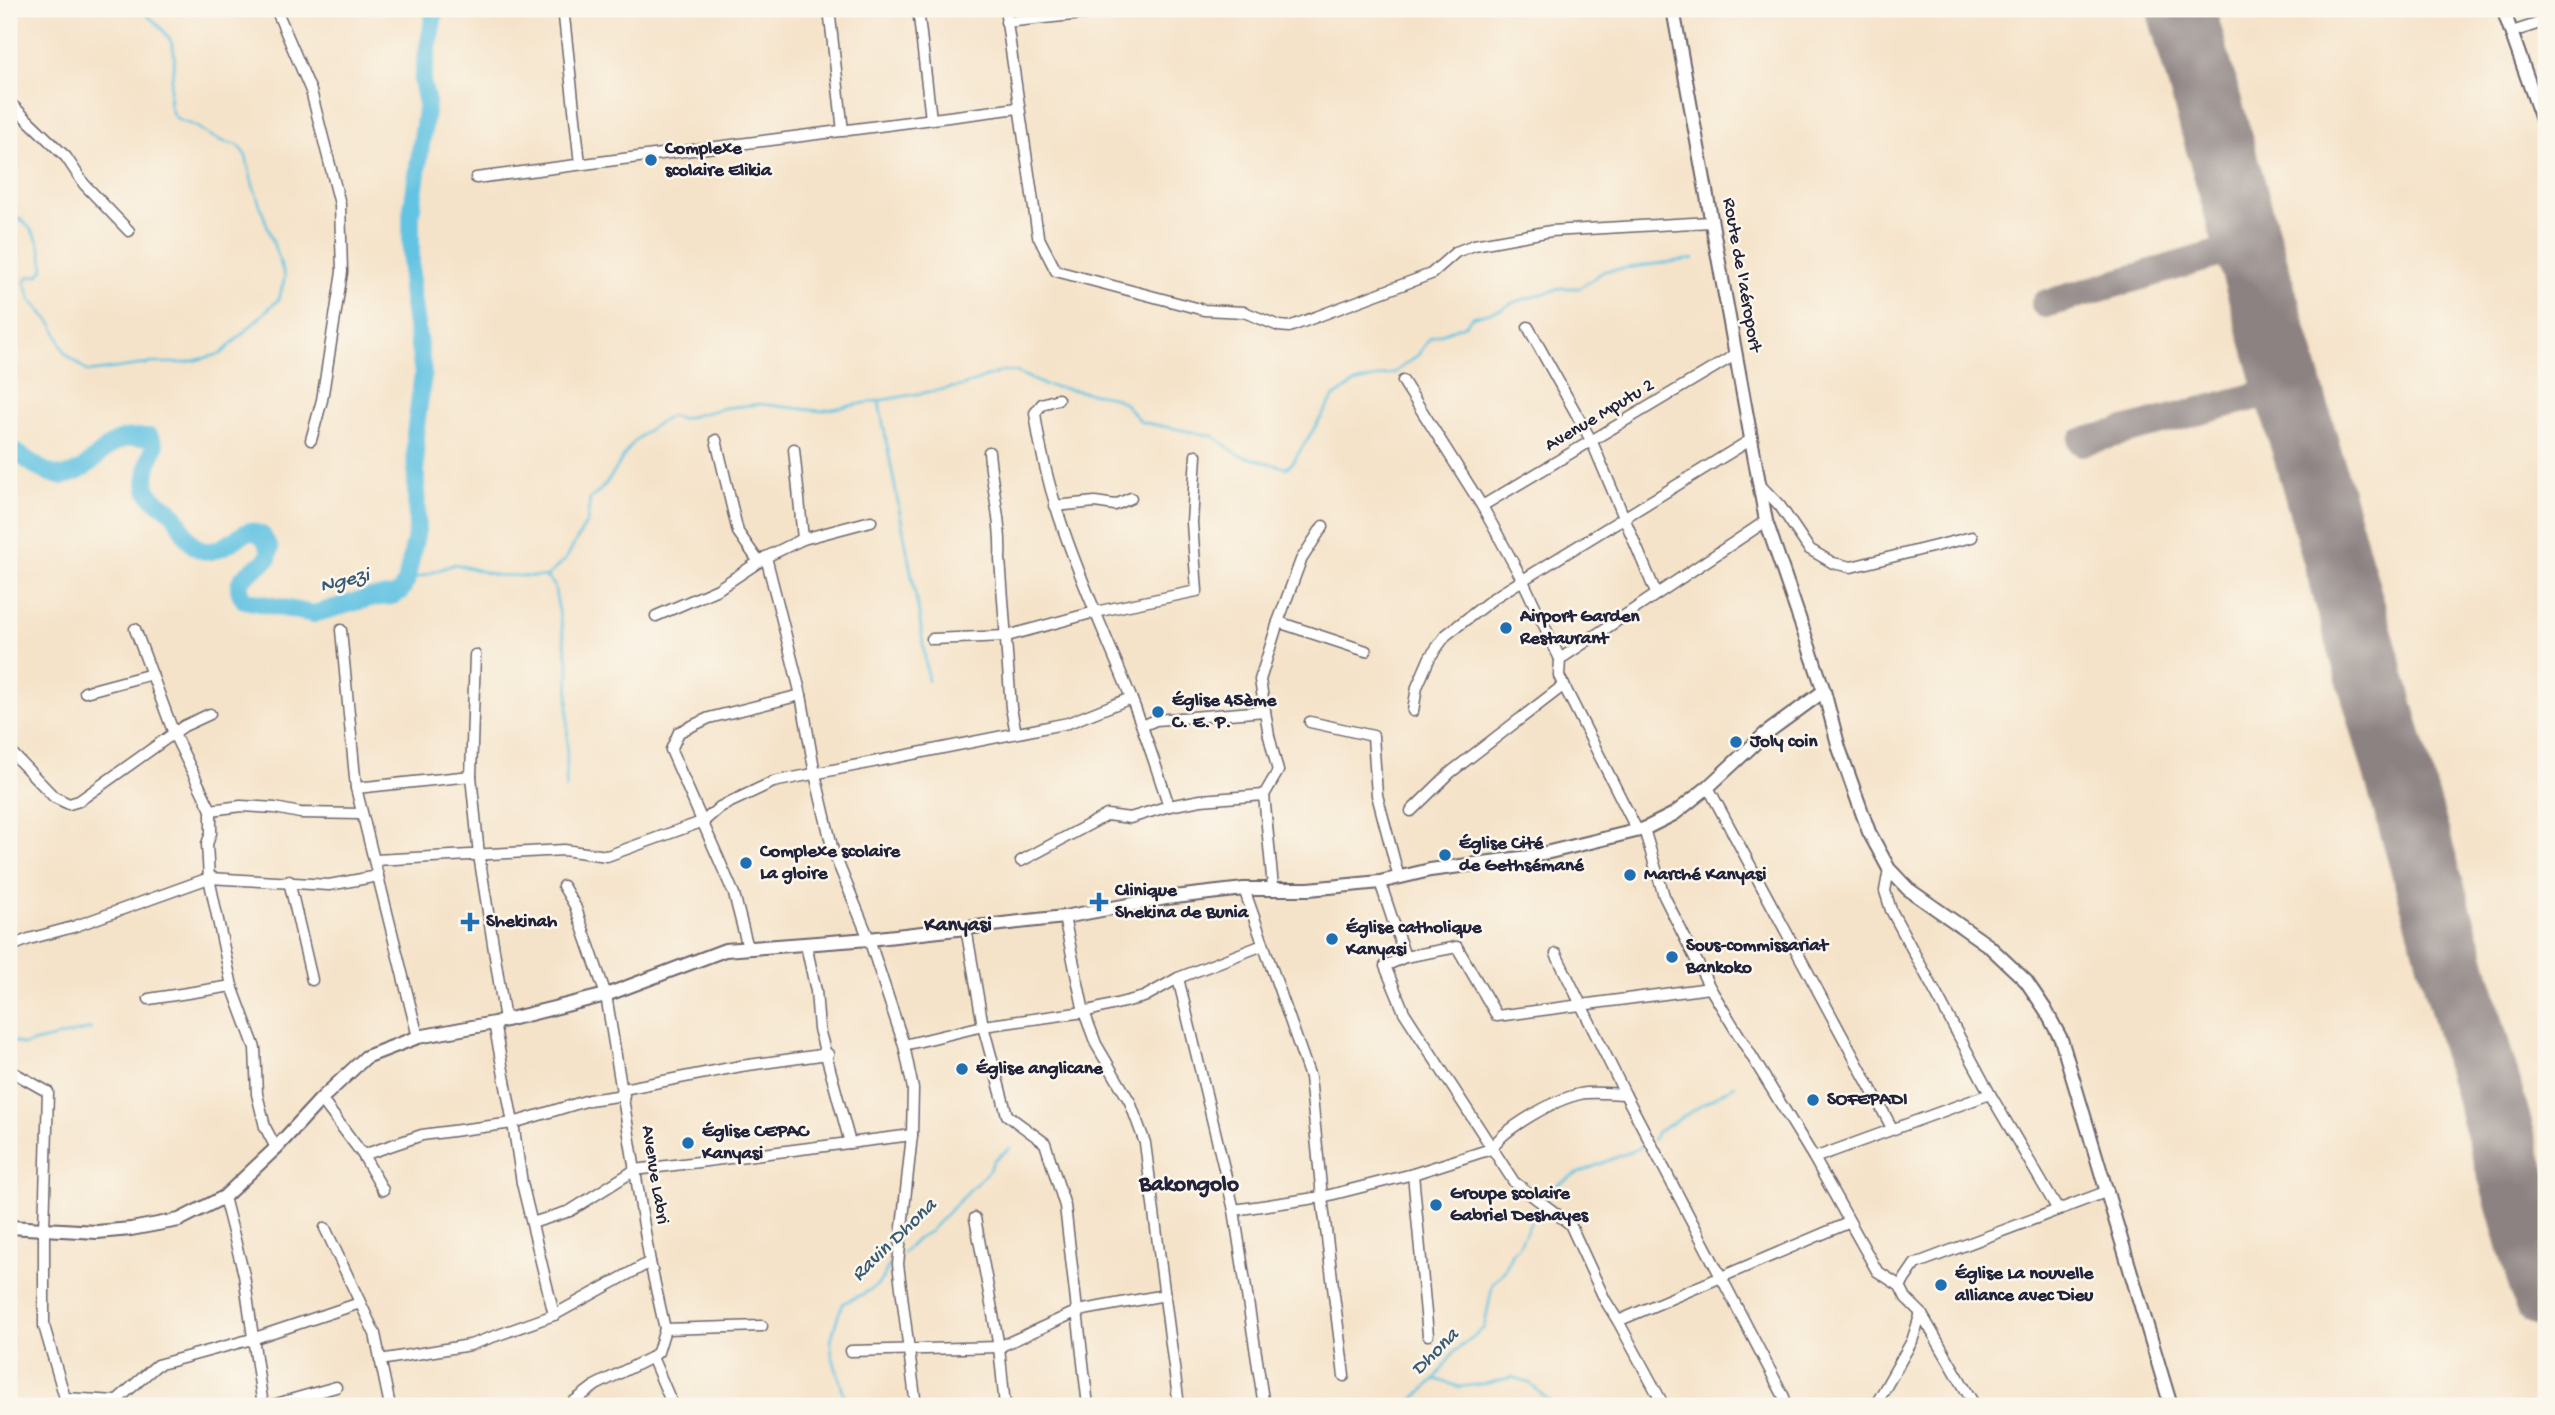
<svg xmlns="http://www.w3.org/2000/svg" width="2555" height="1415" viewBox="0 0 2555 1415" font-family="'Gochi Hand',sans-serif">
<rect width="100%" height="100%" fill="#fbf7ec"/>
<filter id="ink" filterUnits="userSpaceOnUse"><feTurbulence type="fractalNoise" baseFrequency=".0143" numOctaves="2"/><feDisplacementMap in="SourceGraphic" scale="14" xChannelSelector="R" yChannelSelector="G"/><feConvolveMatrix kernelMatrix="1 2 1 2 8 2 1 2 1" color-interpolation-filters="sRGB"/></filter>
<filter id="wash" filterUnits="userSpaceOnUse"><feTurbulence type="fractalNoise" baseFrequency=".00686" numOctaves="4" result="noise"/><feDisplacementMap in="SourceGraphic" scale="28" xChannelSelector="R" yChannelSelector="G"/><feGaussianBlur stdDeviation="1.57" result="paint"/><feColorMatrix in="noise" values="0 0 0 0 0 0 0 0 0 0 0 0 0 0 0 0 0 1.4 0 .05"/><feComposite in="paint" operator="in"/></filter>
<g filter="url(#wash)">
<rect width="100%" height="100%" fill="#f5e3c9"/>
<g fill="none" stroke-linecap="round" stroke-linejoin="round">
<!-- stream -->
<g stroke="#63c3e2" stroke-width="2.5">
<path d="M9 218 11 220 20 218C38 235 41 245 44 269L39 275 28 277 25 282 31 300 53 325 65 353 88 372 153 363H184L221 354 279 299 285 277 252 182 246 156 238 145C220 142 210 136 195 126 188 122 180 123 175 117 160 100 181 66 172 44 166 30 150 17 139 9"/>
<polyline points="879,402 919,614 928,681"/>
<polyline points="546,577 554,585 569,666 566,789"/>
<path d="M406 582 455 564 495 575 546 577 565 560 587 522 590 499C607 487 616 468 627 451 637 436 655 425 670 416L680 419 724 408 760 404 820 411 962 386 1003 371 1017 372 1044 385 1113 397 1124 403 1141 422 1213 436 1239 455 1287 468 1293 462 1334 397 1355 383 1394 373 1418 355 1430 338 1465 325 1472 317 1502 309 1512 303 1562 288H1580L1604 271 1693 259"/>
<polyline points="9,1039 23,1045 91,1029"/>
<polyline points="1653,1140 1656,1133 1735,1085"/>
<path d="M1542 1199C1561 1174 1615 1160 1643 1146"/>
<polyline points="903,1253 918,1238 929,1232 989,1170 994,1160 1010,1148"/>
<polyline points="1435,1379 1460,1387 1489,1383 1513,1377 1529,1383 1555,1406"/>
<path d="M845 1406C845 1387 833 1367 831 1347 830 1334 839 1316 842 1304 855 1296 867 1295 878 1284 886 1276 886 1266 895 1259"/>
<polyline points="1407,1406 1435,1379 1454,1352 1484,1328 1493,1283 1505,1270 1512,1252 1518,1248 1539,1205"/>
</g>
<!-- river -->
<path stroke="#63c3e2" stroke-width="18" d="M9 449C26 456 37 471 56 475 80 480 95 455 112 444 124 436 136 437 150 437L155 447C149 458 144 477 147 489 151 502 166 504 174 515 184 529 189 553 211 551 225 549 237 536 250 531L262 535 270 549 268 558C255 572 228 577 244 600L313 614 370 598 392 596 400 592 406 582 417 530 415 434 423 374 411 290V215L427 103 422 81 435 9"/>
<!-- taxiway -->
<g stroke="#8c8282" stroke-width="28">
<polyline points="2221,253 2236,254 2253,264"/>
<polyline points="2045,304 2221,253 2235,244 2243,227"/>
<polyline points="2261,395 2275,382 2282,366"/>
<polyline points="2082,442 2261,395 2281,397 2293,405"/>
</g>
<!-- runway -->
<polyline stroke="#8c8282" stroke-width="68" points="2181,9 2546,1295"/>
</g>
</g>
<g filter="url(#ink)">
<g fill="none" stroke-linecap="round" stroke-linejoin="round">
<!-- minor casing -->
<g stroke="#6c666d" stroke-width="13">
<g id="minor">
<polyline points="276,9 311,91 340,204 342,272 322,400 311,440"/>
<polyline points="829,9 843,131"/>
<polyline points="918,9 931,119"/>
<polyline points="1005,9 1038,236 1056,271 1204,310 1244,312 1279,326 1289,327 1431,274 1456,252 1474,245 1551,231 1711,222"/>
<polyline points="564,17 580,164"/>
<polyline points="1006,22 1092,13 1092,9"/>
<polyline points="2512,32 2546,21"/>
<polyline points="9,102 66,157 84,184 129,231"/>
<polyline points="476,178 1018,108"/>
<polyline points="1528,327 1592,442 1656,593"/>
<polyline points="1403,381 1482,506 1523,581 1560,659"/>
<path d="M1058 399 1042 404 1035 413C1048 514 1094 606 1132 700 1146 735 1157 770 1169 806"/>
<polyline points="716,440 738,532 759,562"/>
<polyline points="794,449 803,539"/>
<path d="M989 452C992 488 1002 523 1000 559L1011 708 1016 733"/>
<polyline points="1760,485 1780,506 1809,549 1833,563 1851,567 1972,537"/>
<polyline points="1055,506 1095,502 1115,505 1131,498"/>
<polyline points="1482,506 1735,355"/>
<polyline points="766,557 801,695 815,774 833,851 869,939 904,1045 913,1089 912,1135 898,1264 916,1406"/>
<polyline points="656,616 718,589 766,557 803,539 871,521"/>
<polyline points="1278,622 1366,651"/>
<polyline points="135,629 174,734 211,810 211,833 207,844 209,878 232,986 255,1048 257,1094 265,1127 276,1148"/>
<polyline points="341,630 356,788 418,1037"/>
<polyline points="932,639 1007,636 1095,612 1197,591 1192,523 1196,455"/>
<polyline points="475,655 471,776 479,855 505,1020"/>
<polyline points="85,692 152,674"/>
<polyline points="1413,711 1417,687 1430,657 1446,635 1495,597 1752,439"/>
<polyline points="1310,722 1373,736 1377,795 1399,878"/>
<polyline points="1142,726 1156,720 1265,711"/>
<polyline points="9,750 54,797 69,804 79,801 184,726 210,714"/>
<polyline points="1708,787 1892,1128"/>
<polyline points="356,788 471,776"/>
<polyline points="211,810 241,806 275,808 300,813 361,814"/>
<polyline points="1411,811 1451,772 1564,685"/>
<polyline points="1644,829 1664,896 1710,988 1814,1158 1877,1271 1900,1286 1906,1298 1921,1313 1975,1406"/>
<polyline points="1637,830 1559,676 1560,659 1766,521"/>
<polyline points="375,860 564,850 607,856 704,821 720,807 773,782 1068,723 1131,698"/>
<polyline points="1021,861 1107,815 1130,818 1169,806 1201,800 1264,795"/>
<polyline points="1889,869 1885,891 1891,910 1990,1094 2058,1210"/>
<polyline points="289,881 312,980"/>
<polyline points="1380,882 1405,957 1385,966 1404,1012 1514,1182 1570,1224 1605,1300 1618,1321 1664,1406"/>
<polyline points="563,886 575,906 606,995 650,1262 665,1329 658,1352 652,1357 596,1385 568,1406"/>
<polyline points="1273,887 1264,795 1278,771 1269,736 1260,680 1278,622 1301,560 1323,526"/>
<polyline points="1244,889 1310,1077 1322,1197 1344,1376"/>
<polyline points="1064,917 1084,1012 1096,1044 1130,1102 1145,1143 1179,1406"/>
<polyline points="966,928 983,1026 1007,1115 1045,1143 1065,1206 1088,1406"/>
<polyline points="806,945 816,991 819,1029 850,1143"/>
<polyline points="9,947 29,939 73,927 209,878 329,885 378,876"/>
<polyline points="748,948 734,894 671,750 679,732 709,718 801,695"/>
<polyline points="1556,954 1625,1094 1784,1397"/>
<polyline points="1405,957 1457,947 1497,1016 1710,988"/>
<polyline points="1178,978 1234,1210 1264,1406"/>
<polyline points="149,999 232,986"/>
<polyline points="494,1023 513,1123 522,1183 554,1315"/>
<polyline points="904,1045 983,1026 1084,1012 1144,997 1178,978 1263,945"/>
<polyline points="9,1070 48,1092 44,1230 44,1326 65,1398 116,1401 120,1406"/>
<polyline points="623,1089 741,1066 828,1054"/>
<polyline points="321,1099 363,1155 383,1190"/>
<polyline points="363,1155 422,1135 513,1123 589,1100 624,1095"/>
<polyline points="1814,1158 1990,1094"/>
<polyline points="1413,1174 1428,1335"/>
<polyline points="224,1197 244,1275 263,1406"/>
<path d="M1234 1210 1322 1197 1413 1174 1491 1149C1504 1128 1556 1099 1580 1094 1594 1091 1611 1094 1625 1094"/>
<polyline points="975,1218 999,1347 1005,1406"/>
<polyline points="532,1223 570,1211 635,1170 912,1135"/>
<polyline points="325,1228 375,1334 390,1406"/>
<polyline points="1900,1286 1915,1264 2108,1191"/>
<polyline points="1618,1321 1848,1223"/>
<polyline points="665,1329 762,1326"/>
<polyline points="851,1351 999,1347 1078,1311 1165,1295"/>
<polyline points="652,1357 673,1406"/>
<polyline points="380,1360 470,1345 554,1315 650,1262"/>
<polyline points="116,1401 157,1365 252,1339 360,1303"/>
<polyline points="269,1406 336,1387"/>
<polyline points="1875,1406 1912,1341 1921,1313"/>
</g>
</g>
<!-- tertiary casing -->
<g stroke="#6c666d" stroke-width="16">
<g id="tertiary">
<polyline points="1673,9 1766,521 1824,691 1839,748 1869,832 1889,869 1908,889 1989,946 2026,981 2045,1009 2061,1039 2171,1406"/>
<polyline points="2503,9 2546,131"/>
<polyline points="9,1227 97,1232 131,1229 179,1220 224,1197 276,1148 321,1099 366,1057 418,1037 494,1023 606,995 725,950 869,939 1064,917 1166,898 1244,889 1309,889 1380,882 1430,870 1529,857 1644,829 1674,814 1708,787 1765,734 1824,691"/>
</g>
</g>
<!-- minor -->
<use href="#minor" stroke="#fff" stroke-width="10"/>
<!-- tertiary -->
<use href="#tertiary" stroke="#fff" stroke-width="12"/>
</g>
</g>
<!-- markers -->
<g fill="#1f6fb2" stroke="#fbf7ec" stroke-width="2.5">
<circle cx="651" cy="160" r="7"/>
<circle cx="1506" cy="628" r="7"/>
<circle cx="1158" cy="712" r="7"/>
<circle cx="1736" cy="742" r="7"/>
<circle cx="1445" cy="855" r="7"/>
<circle cx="746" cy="863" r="7"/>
<circle cx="1630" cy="875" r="7"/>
<path d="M1095.5 891.5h7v7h7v7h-7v7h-7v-7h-7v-7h7z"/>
<path d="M466.5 911.5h7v7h7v7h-7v7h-7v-7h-7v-7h7z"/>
<circle cx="1332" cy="939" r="7"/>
<circle cx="1672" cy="957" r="7"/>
<circle cx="962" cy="1069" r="7"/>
<circle cx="1813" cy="1100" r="7"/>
<circle cx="688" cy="1143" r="7"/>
<circle cx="1436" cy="1205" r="7"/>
<circle cx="1941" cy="1285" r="7"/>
</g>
<g text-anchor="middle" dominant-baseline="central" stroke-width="5" stroke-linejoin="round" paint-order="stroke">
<!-- poi labels -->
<g font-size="19" font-weight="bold" fill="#22223b" stroke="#fbf7ec" text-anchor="start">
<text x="665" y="149">Complexe<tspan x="665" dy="22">scolaire Elikia</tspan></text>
<text x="1520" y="617">Airport Garden<tspan x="1520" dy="22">Restaurant</tspan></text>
<text x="1172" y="701">Église 45ème<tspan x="1172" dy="22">C. E. P.</tspan></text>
<text x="1750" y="742">Joly coin</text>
<text x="1459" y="844">Église Cité<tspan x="1459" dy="22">de Gethsémané</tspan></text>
<text x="760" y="852">Complexe scolaire<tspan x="760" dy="22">La gloire</tspan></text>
<text x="1644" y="875">Marché Kanyasi</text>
<text x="1115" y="891">Clinique<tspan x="1115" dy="22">Shekina de Bunia</tspan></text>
<text x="486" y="922">Shekinah</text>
<text x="1346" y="928">Église catholique<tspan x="1346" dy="22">Kanyasi</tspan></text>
<text x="1686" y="946">Sous-commissariat<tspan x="1686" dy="22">Bankoko</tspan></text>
<text x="976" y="1069">Église anglicane</text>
<text x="1827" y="1100">SOFEPADI</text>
<text x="702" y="1132">Église CEPAC<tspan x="702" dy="22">Kanyasi</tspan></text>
<text x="1450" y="1194">Groupe scolaire<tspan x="1450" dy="22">Gabriel Deshayes</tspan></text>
<text x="1955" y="1274">Église La nouvelle<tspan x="1955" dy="22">alliance avec Dieu</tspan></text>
</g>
<!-- street labels -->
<g font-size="19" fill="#22223b" stroke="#fbf7ec">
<text transform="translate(1741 275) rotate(80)">Route de l'aéroport</text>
<text transform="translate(1600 416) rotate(-31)">Avenue Mputu 2</text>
<text transform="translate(654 1175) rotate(81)">Avenue Labri</text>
</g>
<!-- water labels -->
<g font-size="21" font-style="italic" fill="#395a75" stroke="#fbf7ec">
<text transform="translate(345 582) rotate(-14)">Ngezi</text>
<text transform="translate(895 1241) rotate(-44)">Ravin Dhona</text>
<text transform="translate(1436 1353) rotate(-45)">Dhona</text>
</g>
<!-- neighbourhood labels -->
<g font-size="21" font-weight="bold" fill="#22223b" stroke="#fbf7ec">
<text x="958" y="926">Kanyasi</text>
</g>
<!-- quarter labels -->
<g font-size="23" font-weight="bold" fill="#22223b" stroke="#fbf7ec">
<text x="1189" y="1185">Bakongolo</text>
</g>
</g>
<!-- margin -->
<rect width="2555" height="1415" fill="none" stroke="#fbf7ec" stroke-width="35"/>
</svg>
